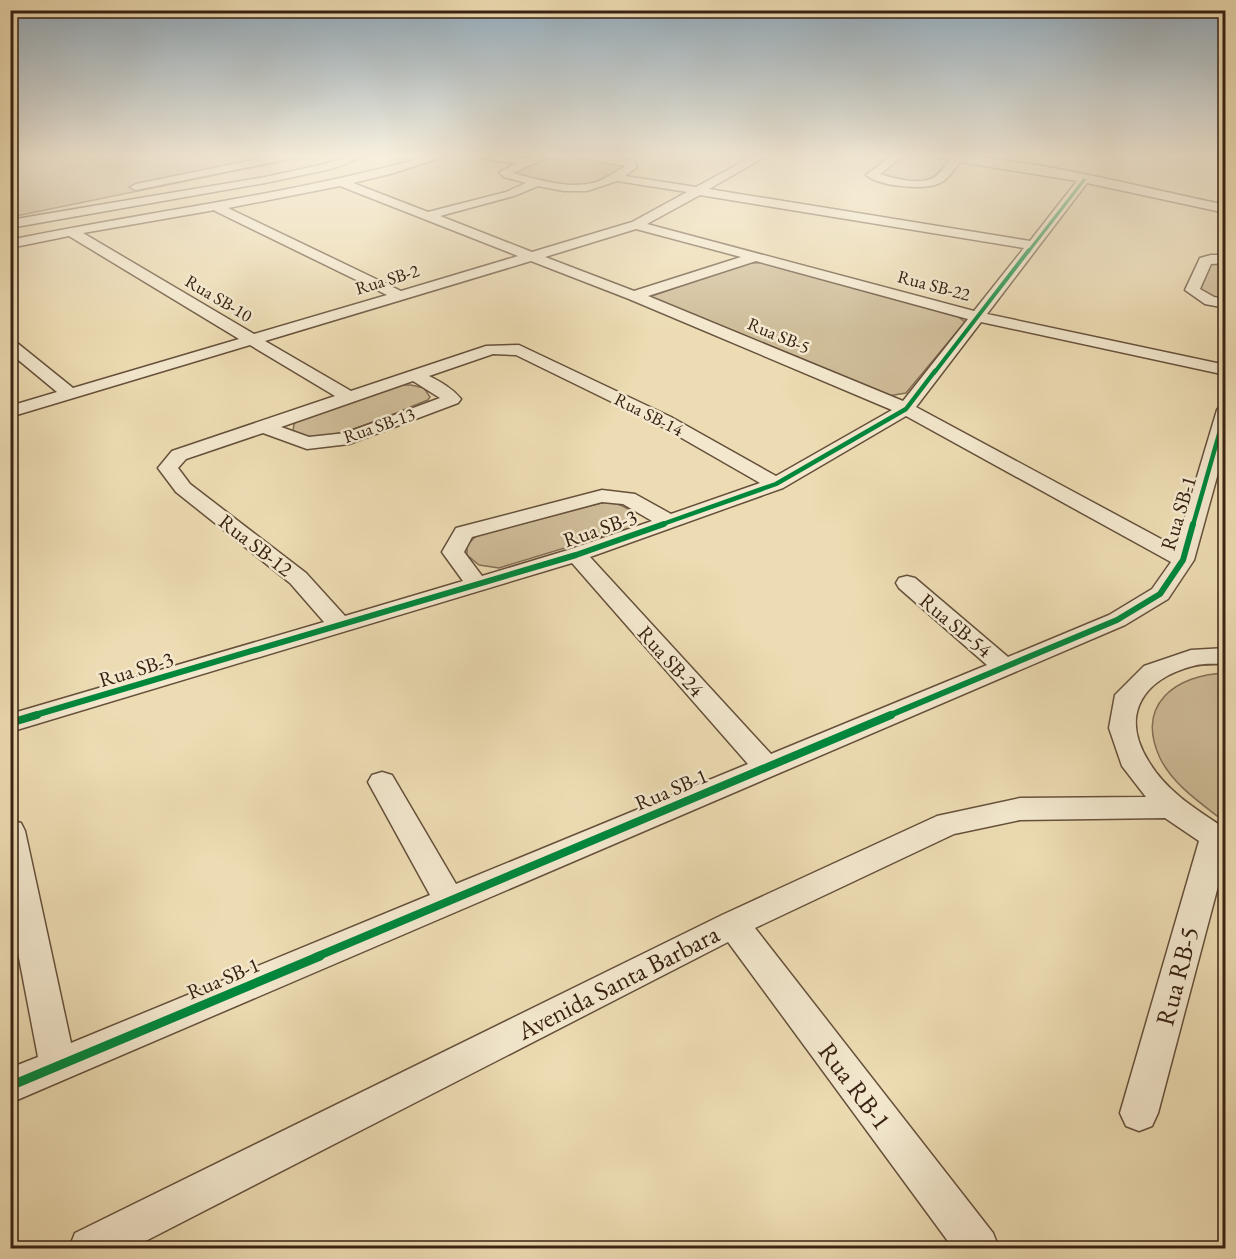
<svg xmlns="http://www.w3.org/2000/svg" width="1236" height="1259" viewBox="0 0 1236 1259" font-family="'EB Garamond',serif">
<rect width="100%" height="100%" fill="#eddcb3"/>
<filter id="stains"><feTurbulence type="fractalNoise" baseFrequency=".00333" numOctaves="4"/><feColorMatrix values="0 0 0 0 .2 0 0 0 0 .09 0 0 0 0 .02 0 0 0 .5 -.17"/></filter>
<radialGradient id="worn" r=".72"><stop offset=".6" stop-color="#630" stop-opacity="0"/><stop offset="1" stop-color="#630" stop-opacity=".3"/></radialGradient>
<!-- green -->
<g fill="#cebc98" stroke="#846f56" stroke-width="1.5">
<polygon points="45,155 313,155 11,217 10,161"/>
<polygon points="559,155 618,163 625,167 591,184 572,186 513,173 513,171 550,156"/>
<path d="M907 155 941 158 948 161C943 166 938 174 931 178 919 187 892 181 879 175Z"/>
<polygon points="1225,260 1225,300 1211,297 1198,289 1210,261"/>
<polygon points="747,263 762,263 957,316 965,322 906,393 888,396 649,297"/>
<path d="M396 385H411L424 388 430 397 428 400C401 410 316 452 293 431L294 424 297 420Z"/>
<path d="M605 502C617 503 631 506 635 519L630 528 499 568 479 565 467 555V545L476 536Z"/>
<path d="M1225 673H1226L1225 822C1202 804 1173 785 1160 758 1135 704 1176 675 1225 673Z"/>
</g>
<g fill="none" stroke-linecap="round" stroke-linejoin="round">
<!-- minor casing -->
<g stroke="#66503b" stroke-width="3">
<g id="minor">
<polygon points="10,155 16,155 10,158"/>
<polygon points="278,155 298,155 293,158 136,190 130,187 136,184"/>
<polygon points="354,155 368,155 331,169 265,183 10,228 10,220 265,177 325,164"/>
<path d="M433 155H449L394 173 353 183 428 212 506 192 526 183 504 177 499 172 516 164 480 158 475 155H500L527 159 538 155H552L513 173C539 180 570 190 597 182 607 178 616 171 626 166L580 158 575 155H599L634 161 637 167 625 176 696 187 755 155H768L709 189 1030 241 1077 181 960 162C954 169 949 179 940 183 925 191 879 186 866 175L892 155H904L880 174C894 179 919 185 933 178 940 175 945 166 950 160L931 157 930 155C1024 155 1133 186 1226 205V213L1087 183 987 314 1226 365V375L981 322 916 407 1176 547 1217 410 1220 406 1226 405V444L1194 560 1168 599 1125 625 10 1103V1068L38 1057 10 911V820L21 823 25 831 71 1043 430 895 368 782 372 775 382 772 392 775 456 884 748 764 572 563 10 732V714L324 622 290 583 176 492 158 468 172 451 335 396 250 345 10 417V406L57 392 10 353V340L16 342 73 388 239 339 69 236 10 248V240C151 211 294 194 433 155ZM617 181 687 192 632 222 532 252 440 216 514 196 538 186 564 191H587ZM340 186 518 256 401 291 228 208ZM700 195 1024 248 974 311 647 224ZM215 210V211L387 295 254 334 83 233ZM636 229 741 257 634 291 545 257ZM531 261 629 299 892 410 776 476 671 417 519 345 486 346 351 391 265 341ZM756 261 968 319 903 401 648 296ZM493 354 516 355 659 425 760 483 671 514 635 494 602 490 456 528 442 552 463 581 345 616 306 573 190 484 178 468 186 459 263 433 307 449 349 444 458 403 461 399C452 388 441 382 429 376ZM413 381 440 398 346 433 309 437 281 427ZM906 416 1171 562 1152 589 1109 615 1008 657 915 578 907 576 899 578 896 583 899 588 987 665 771 754 590 557 783 488ZM602 502 623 504 652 521 568 550 482 576 464 552 472 537Z"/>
<polygon points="1211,255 1226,255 1226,263 1211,264 1200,289 1214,297 1226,299 1226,308 1205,304 1185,290 1200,258"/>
<path d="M1226 648V664C1215 664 1203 663 1193 666 1143 679 1119 715 1149 762 1167 792 1197 810 1226 829V856L1158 1113 1152 1126 1139 1131 1126 1126 1120 1113 1199 841 1165 818 1020 820 954 834 755 928 993 1233 999 1248H953L728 942 132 1248H69L75 1233 722 915 937 816 1020 798 1146 797 1122 766 1109 728 1115 695 1144 666 1191 650Z"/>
</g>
</g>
<!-- minor -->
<use href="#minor" fill="#f3e8ce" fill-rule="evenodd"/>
<!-- cycleway-far5 casing -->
<g stroke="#f3e8ce" stroke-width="4.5">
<polyline id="cycleway-far5" points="1028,252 1084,180"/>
</g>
<!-- cycleway-far4 casing -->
<g stroke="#f3e8ce" stroke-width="6">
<polyline id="cycleway-far4" points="934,373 1029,250"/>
</g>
<!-- cycleway-far3 casing -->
<g stroke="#f3e8ce" stroke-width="8">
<g id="cycleway-far3">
<polyline points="660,525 776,484 906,409 935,371"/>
<polyline points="1193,525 1226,410"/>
</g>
</g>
<!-- cycleway-far2 casing -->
<g stroke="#f3e8ce" stroke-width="10">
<g id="cycleway-far2">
<polyline points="32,716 576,555 664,524"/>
<polyline points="888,716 1117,620 1160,594 1183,560 1193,524"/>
</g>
</g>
<!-- cycleway-far1 casing -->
<g stroke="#f3e8ce" stroke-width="11">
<g id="cycleway-far1">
<polyline points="10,723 37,715"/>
<polyline points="316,957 891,715"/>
</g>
</g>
<!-- cycleway casing -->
<g stroke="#f3e8ce" stroke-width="13">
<polyline id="cycleway" points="10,1086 320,956"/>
</g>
<!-- cycleway-far5 -->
<use href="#cycleway-far5" stroke="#00873e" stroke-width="3"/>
<!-- cycleway-far4 -->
<use href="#cycleway-far4" stroke="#00873e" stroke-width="4"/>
<!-- cycleway-far3 -->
<use href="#cycleway-far3" stroke="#00873e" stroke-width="4.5"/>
<!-- cycleway-far2 -->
<use href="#cycleway-far2" stroke="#00873e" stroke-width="6"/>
<!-- cycleway-far1 -->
<use href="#cycleway-far1" stroke="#00873e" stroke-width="8"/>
<!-- cycleway -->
<use href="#cycleway" stroke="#00873e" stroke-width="9"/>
</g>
<!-- sky -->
<linearGradient id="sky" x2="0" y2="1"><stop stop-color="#91abbd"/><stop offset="0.47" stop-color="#f7efdd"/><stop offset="1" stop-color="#f7efdd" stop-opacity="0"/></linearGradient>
<rect width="1236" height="331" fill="url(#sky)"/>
<g text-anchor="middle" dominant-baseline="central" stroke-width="5" stroke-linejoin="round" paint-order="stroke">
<!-- far-street labels -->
<g font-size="18" fill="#392213" stroke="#f3e8ce">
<text transform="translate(387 279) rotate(-17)">Rua SB-2</text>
<text transform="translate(934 285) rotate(15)">Rua SB-22</text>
<text transform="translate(219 298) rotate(31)">Rua SB-10</text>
<text transform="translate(779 335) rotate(23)">Rua SB-5</text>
<text transform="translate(649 414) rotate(27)">Rua SB-14</text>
<text transform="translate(379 425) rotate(-19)">Rua SB-13</text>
</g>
<!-- street labels -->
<g font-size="21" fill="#392213" stroke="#f3e8ce">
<text transform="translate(1178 513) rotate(-73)">Rua SB-1</text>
<text transform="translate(600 528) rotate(-19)">Rua SB-3</text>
<text transform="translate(256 545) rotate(38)">Rua SB-12</text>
<text transform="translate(956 625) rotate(40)">Rua SB-54</text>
<text transform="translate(671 661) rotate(48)">Rua SB-24</text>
<text transform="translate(136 669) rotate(-17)">Rua SB-3</text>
<text transform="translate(671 789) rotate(-23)">Rua SB-1</text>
<text transform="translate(223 978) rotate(-23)">Rua SB-1</text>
</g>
<!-- near-street labels -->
<g font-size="26" fill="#392213" stroke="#f3e8ce">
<text transform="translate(1177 976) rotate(-75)">Rua RB-5</text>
<text transform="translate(618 982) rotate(-27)">Avenida Santa Barbara</text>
<text transform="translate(855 1086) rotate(53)">Rua RB-1</text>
</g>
</g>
<!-- margin -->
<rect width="1236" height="1259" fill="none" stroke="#eddcb3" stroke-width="36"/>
<rect x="12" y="12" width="1212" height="1235" fill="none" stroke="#392213" stroke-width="3"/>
<rect x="18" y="18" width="1200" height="1223" fill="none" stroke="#392213" stroke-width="1.5"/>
<rect width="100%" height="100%" filter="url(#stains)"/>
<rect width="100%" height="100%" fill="url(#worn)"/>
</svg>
